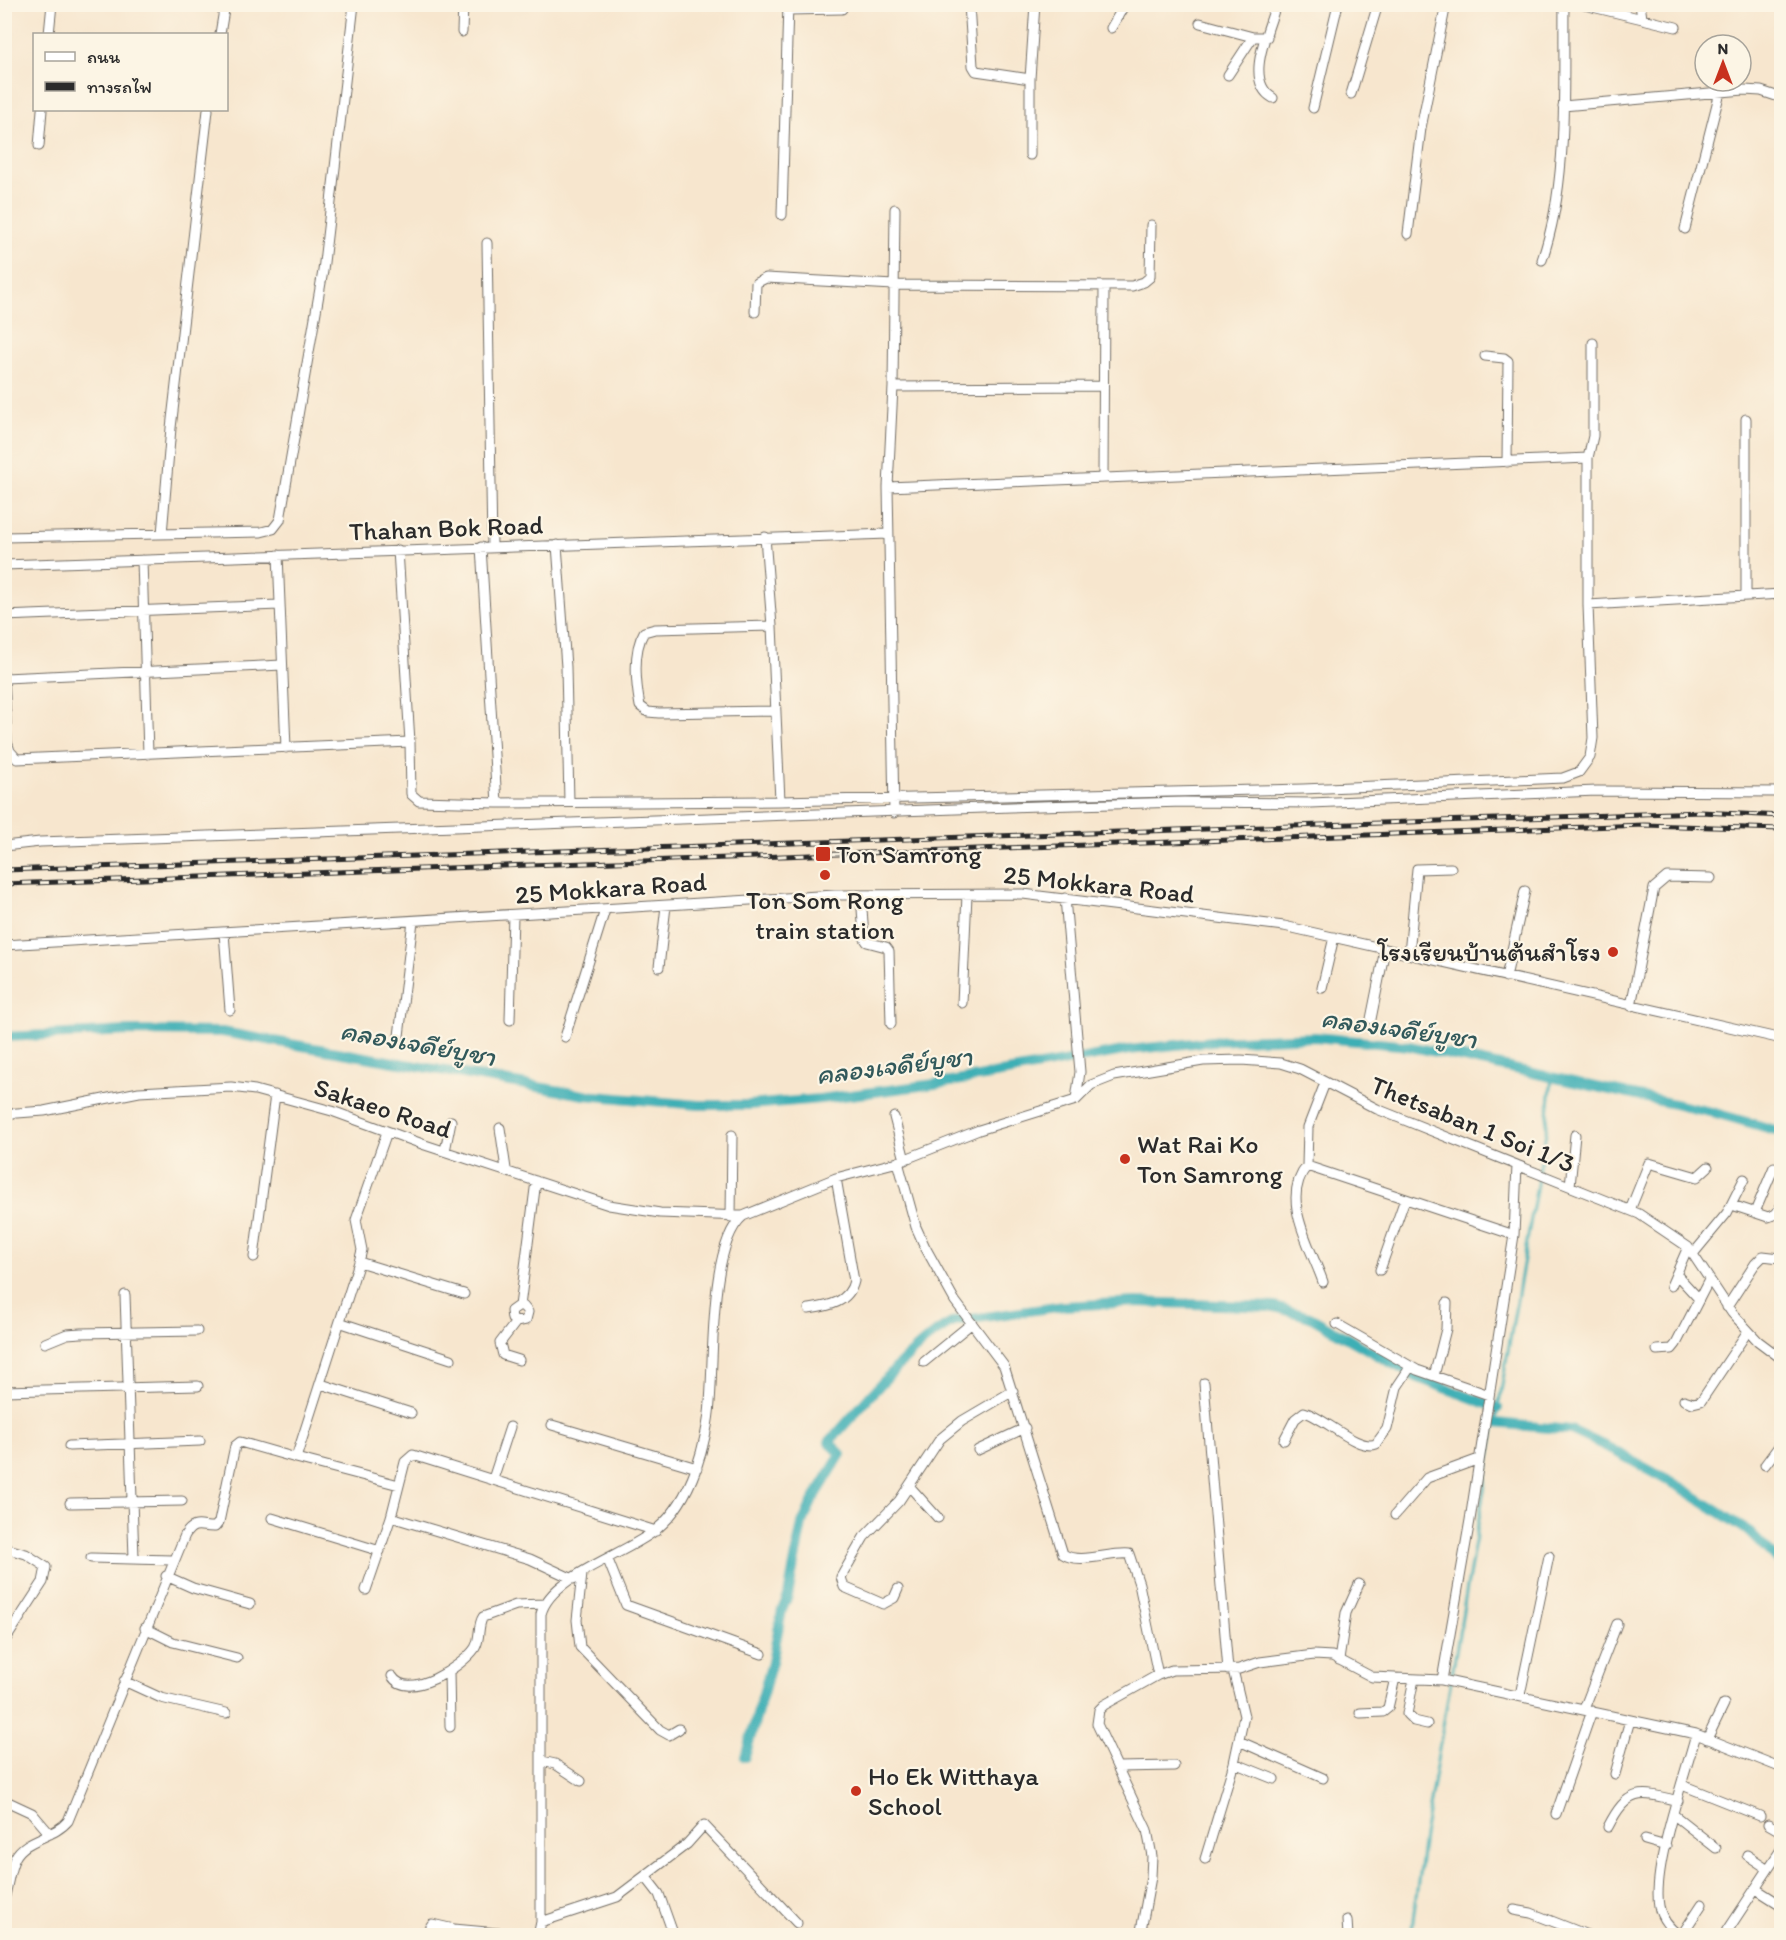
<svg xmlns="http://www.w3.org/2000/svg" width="1786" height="1940" font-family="Itim,'Playpen Sans Thai',sans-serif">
<rect width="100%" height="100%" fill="#fcf5e5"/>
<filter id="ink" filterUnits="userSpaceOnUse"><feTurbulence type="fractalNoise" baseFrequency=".0167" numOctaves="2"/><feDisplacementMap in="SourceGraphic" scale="12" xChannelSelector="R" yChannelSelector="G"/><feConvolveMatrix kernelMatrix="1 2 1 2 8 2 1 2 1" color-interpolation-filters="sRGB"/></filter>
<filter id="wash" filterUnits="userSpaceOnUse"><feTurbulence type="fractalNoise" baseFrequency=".008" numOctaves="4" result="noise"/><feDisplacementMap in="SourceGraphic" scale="24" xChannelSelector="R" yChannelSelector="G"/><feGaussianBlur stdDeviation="1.35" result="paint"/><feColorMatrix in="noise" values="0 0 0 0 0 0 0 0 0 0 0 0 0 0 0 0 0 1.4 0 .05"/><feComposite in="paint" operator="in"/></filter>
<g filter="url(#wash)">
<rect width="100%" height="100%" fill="#f7e6ce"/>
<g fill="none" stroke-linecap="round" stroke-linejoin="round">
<!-- stream -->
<path stroke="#3eafb5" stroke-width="3" d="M1411 1936 1424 1836 1546 1132 1552 1077"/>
<!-- canal -->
<path stroke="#3eafb5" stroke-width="10" d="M4 1037 129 1031 222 1032 584 1095 698 1105H749L820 1099 950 1082 1129 1050 1212 1041 1315 1037 1409 1046 1715 1113 1782 1132
M1495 1423 1571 1430 1609 1448 1682 1488 1750 1532 1782 1565
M745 1757 772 1662 782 1610 788 1596 802 1524 812 1502 841 1454 829 1442C862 1407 913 1340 956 1321L1064 1306 1137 1302 1275 1307 1310 1317 1416 1377 1498 1408"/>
</g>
</g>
<g filter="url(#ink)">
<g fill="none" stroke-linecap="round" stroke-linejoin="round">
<!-- street casing -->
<g stroke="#726c64" stroke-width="11">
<path id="street" d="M969 4 973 66 976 71 1030 79
M1580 4 1676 27
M1640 4 1642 18
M788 10 842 9
M1200 23 1253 37
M1111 28 1125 4
M462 32 463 4
M49 34 52 4
M220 34 225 4
M1228 75 1253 37H1267
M1351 94 1378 4
M1273 98C1243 81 1269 30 1276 4
M1563 106 1744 90 1761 91 1782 98
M1313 108 1338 4
M39 146 42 110
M1030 155V79L1035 4
M782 215 788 4
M1685 229 1720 92
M1408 234 1421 128 1446 4
M487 243 492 547
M1542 260C1569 182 1563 87 1564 4
M755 312 756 283 766 278 894 285 1132 286 1144 282 1150 277 1151 225
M1485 356 1504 358 1508 361 1507 462
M893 387 1103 386
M1588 458 1593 436V343
M1103 478 1104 286
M162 534 171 428 208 110
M4 537 261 532 273 529 280 520 323 271 354 4
M765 537 772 626 780 801
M557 545 566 667 569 802
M481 547 497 803
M398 550 410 742
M278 555 286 748
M142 560 148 754
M4 565 888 534
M1746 596V419
M1588 605 1782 594
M4 616 279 605
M772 626 655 629 644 632C632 652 636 684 640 706L648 712 659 713 776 711
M4 674 7 742 10 751 17 759 410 742 411 794 419 801 497 803 780 801 1303 789 1563 778 1579 772 1590 757 1593 738 1588 605V458L888 487
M5 678 282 665
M894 813 888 487 893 387 895 209
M4 846 40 842 1039 806 1184 802 1311 803 1597 791 1782 792
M861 895 864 937 867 942 886 947 889 951 891 1024
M1065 898 1080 1072 1076 1099
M224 933 230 1010
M4 945 835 895 1023 894 1284 926 1782 1039
M1409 954 1417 869 1451 868
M659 967 666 906
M1506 977 1525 891
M1322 988 1334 937
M962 1003 967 895
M1631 1006 1654 888 1667 877 1711 878
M1371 1019 1385 949
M510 1020 513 915
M399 1036 413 921
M565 1037 605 910
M1325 1083 1308 1127 1307 1166 1514 1235
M4 1114 44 1111 139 1092 231 1087 255 1090 332 1111 425 1145 609 1205 660 1213 743 1216
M894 1117 905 1160
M500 1128 506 1169
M445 1151 451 1121
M898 1162 916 1227 925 1247 955 1301 1004 1366 1063 1554C1079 1565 1110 1552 1129 1554L1139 1584 1158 1675
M1307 1166C1279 1199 1312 1249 1323 1282
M1570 1186 1575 1135
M1732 1205 1768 1217 1776 1214 1782 1204
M1630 1210 1649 1163 1697 1177 1708 1167
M1755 1212 1774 1167
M731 1217 732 1135
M1693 1254 1727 1213 1744 1179
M254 1257 275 1095
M359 1262 464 1294
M1380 1270 1405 1199
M1676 1274 1699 1299
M1671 1286 1688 1247
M125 1295 134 1558
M520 1306 536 1181
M1727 1307 1755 1264 1763 1256 1780 1258
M809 1309C828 1306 849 1303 854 1281L836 1178
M516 1322 512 1319 511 1311 518 1306H523L528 1312 526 1320 516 1322 500 1343 503 1355 519 1360
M342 1323 451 1359
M1337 1324 1417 1370 1489 1395
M45 1343 67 1334 81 1333 197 1331
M1657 1350 1672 1349 1676 1344 1709 1280
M924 1362 972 1323
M1434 1376 1446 1329 1447 1303
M1204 1383 1228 1670
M321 1384 411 1413
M4 1391 198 1386
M1684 1400 1693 1403 1701 1401 1748 1331
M552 1425 697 1468
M1284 1440 1295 1419 1304 1412C1324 1417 1357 1451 1376 1444L1387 1429 1397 1387 1411 1366
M69 1446 200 1441
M978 1450 1025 1428
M296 1458 399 1485
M1765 1465 1782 1442
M493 1479 510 1427
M910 1487 938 1518
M70 1503 182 1501
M1395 1515 1427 1478 1479 1459
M391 1517 530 1559 573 1579
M272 1518 380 1551
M4 1548 26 1554 46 1567 43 1582 4 1642
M91 1558 172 1560
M608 1560 626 1605 762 1654
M582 1574 577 1620 580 1647 660 1730 669 1735 679 1729
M166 1576 193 1588 250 1604
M898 1589 894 1598 883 1604 844 1587 841 1577 864 1537 899 1501 940 1439 962 1421 1013 1391
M366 1590 391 1517 405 1462 413 1455 656 1531
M145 1628 173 1642 237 1658
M1339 1660 1346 1613 1359 1584
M449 1672 450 1727
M392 1676C408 1702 463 1666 475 1648 481 1638 477 1626 483 1617L516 1605 544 1604
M1414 1679 1407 1714 1414 1721 1427 1724
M1442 1680 1470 1520 1514 1235 1517 1165
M124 1681 161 1698 226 1713
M1520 1695 1549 1556
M1584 1709 1617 1624
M1360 1713 1383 1712 1388 1708 1395 1678
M1707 1739 1724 1704
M1239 1741 1323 1778
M542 1761 555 1764 581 1781
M1234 1763 1274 1779
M1118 1767 1174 1766
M1615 1774 1630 1720
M1682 1785 1760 1816
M4 1800 32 1813 50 1834
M1556 1814 1592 1711
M1674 1815 1716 1848
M1768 1824 1782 1832
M1608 1827C1628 1788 1639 1791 1678 1801
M1645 1840 1666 1846
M1747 1855 1768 1869
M1205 1859 1234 1763 1244 1716 1233 1670
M645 1876 659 1894 674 1936
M1756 1889 1778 1903
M4 1899C8 1886 9 1870 15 1858 25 1838 54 1838 68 1821L185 1535C195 1520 201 1528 215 1527L219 1522 235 1446 240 1442 296 1458 359 1262 362 1250 356 1220 387 1132
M1514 1910 1531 1913 1590 1936
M1347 1920 1348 1936
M541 1922 617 1897 687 1844 704 1825 797 1923
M424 1936 432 1924 454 1929 531 1936
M538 1936 541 1922V1614C551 1575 626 1555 657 1529 675 1514 688 1491 696 1469 703 1449 709 1422 710 1402 714 1358 709 1244 743 1216L836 1178 898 1162 979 1130 1076 1100 1091 1085 1114 1076 1203 1061 1241 1060 1281 1063 1300 1069 1377 1109 1639 1214 1688 1247 1732 1313 1758 1341 1782 1359
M1140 1936 1151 1877 1152 1856 1147 1830 1097 1724 1099 1710 1104 1705 1158 1675 1172 1670 1239 1669 1260 1662 1314 1655 1332 1656 1372 1677 1442 1680 1696 1734 1782 1768
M1680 1936C1670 1929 1661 1918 1659 1906 1652 1867 1685 1776 1696 1734
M1681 1936 1702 1904
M1724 1936 1782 1848"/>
</g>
<!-- street -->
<use href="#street" stroke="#fff" stroke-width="9"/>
<!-- rail casing -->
<g stroke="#2b2b2b" stroke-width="5">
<path id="rail" d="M4 870 1701 812 1782 816
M4 884 1644 825 1782 829"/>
</g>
<!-- rail -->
<use href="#rail" stroke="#fcf5e5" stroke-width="3" stroke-dasharray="9" stroke-linecap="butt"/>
</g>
</g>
<!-- markers -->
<g fill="#c8321e" stroke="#fcf5e5" stroke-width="2">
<rect x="815" y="846" width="16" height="16" rx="3"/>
<circle cx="825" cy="875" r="6"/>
<circle cx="1613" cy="952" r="6"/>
<circle cx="1125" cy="1159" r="6"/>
<circle cx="856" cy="1791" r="6"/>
</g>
<g text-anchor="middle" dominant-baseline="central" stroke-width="4.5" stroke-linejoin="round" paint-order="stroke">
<!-- street labels -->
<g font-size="26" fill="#2b2b2b" stroke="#fcf5e5">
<text transform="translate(446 528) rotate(-2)">Thahan Bok Road</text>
<text transform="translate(1099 884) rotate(6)">25 Mokkara Road</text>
<text transform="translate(611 888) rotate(-4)">25 Mokkara Road</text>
<text transform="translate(383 1108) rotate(18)">Sakaeo Road</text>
<text transform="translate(1473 1124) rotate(22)">Thetsaban 1 Soi 1/3</text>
</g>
<!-- poi labels -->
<g font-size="26" fill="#2b2b2b" stroke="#fcf5e5" text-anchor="start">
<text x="836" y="854">Ton Samrong</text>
<text x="825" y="900" text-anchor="middle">Ton Som Rong<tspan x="825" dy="30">train station</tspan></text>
<text x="1601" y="952" text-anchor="end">โรงเรียนบ้านต้นสำโรง</text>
<text x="1137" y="1144">Wat Rai Ko<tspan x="1137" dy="30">Ton Samrong</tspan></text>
<text x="868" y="1776">Ho Ek Witthaya<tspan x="868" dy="30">School</tspan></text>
</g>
<!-- water labels -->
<g font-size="27" font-style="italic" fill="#32595b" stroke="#fcf5e5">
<text transform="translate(1399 1028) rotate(8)">คลองเจดีย์บูชา</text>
<text transform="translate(418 1043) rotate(10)">คลองเจดีย์บูชา</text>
<text transform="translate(894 1065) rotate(-7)">คลองเจดีย์บูชา</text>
</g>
</g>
<!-- margin -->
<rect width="1786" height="1940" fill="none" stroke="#fcf5e5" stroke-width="24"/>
<!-- legend -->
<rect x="33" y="33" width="195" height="78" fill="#fcf5e5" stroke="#a8a49b" stroke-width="1.5"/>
<rect x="45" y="52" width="30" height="9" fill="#ffffff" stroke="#a8a49b" stroke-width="1.5"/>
<text x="87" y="63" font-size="18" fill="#2b2b2b">ถนน</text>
<rect x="45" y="82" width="30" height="9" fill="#2b2b2b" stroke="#a8a49b" stroke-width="1.5"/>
<text x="87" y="93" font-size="18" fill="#2b2b2b">ทางรถไฟ</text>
<!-- north arrow -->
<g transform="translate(1723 63)"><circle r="28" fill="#fcf5e5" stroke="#a8a49b" stroke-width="1.5"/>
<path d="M0-4.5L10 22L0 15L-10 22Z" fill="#c8321e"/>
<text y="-9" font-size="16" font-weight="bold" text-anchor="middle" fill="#2b2b2b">N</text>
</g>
</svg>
